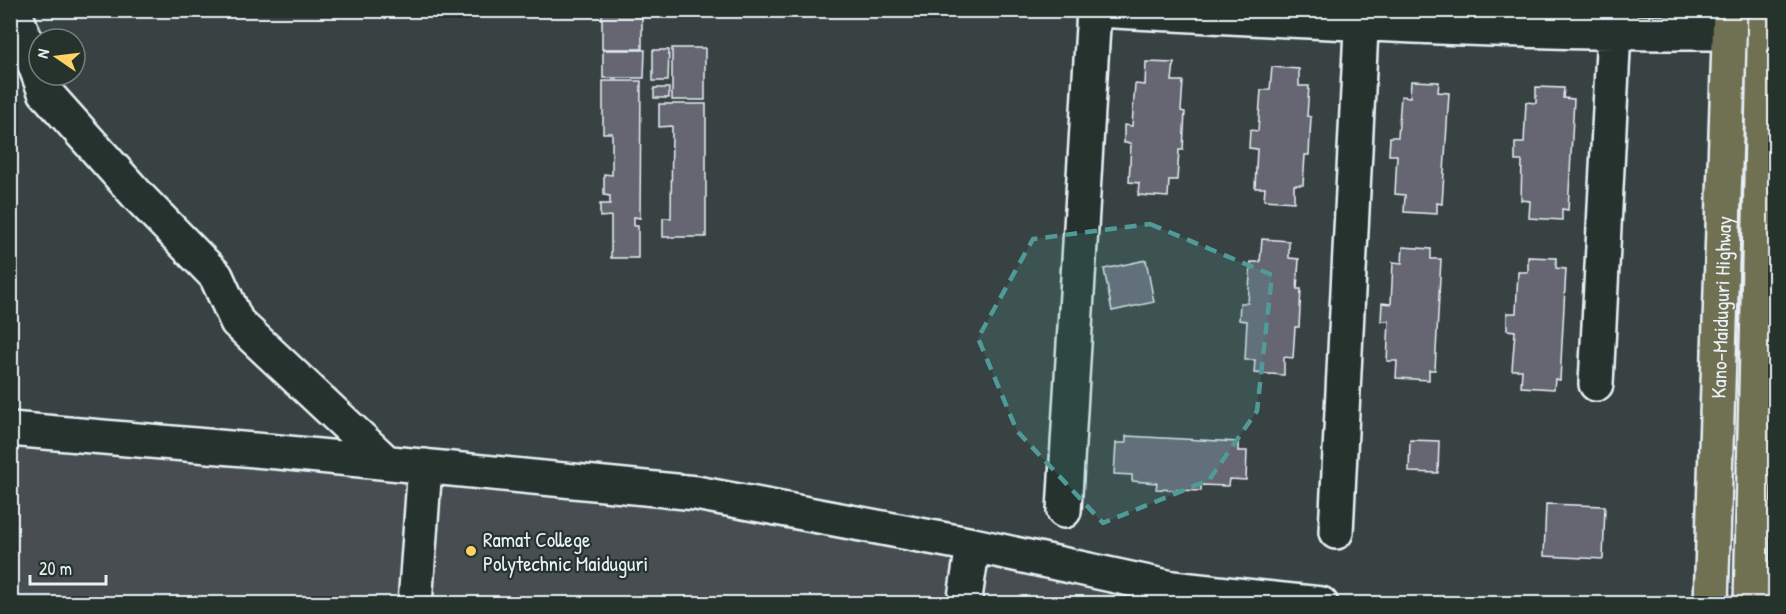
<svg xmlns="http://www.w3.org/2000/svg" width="1786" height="614" font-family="'Patrick Hand',sans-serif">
<rect width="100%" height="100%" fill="#394242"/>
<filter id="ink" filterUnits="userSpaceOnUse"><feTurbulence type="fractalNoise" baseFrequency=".0167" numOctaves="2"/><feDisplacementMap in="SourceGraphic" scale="12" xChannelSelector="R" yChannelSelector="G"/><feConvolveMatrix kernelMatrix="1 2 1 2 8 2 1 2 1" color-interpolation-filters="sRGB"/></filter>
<g filter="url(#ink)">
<!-- built -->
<path fill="#464d51" d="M10 447 446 485 741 508 1208 603H11Z"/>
<!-- building -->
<path fill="#666673" stroke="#e8f1f8" stroke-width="1.5" d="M602 12H642V49H602Z
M672 48H705V100H672Z
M603 50H645L644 78H603Z
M653 50H669L668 81H653Z
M1146 62 1174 63 1172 81H1183L1181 111 1185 112 1183 150H1179L1177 180H1169L1168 197 1138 195 1139 183 1129 182 1131 143H1124V125L1132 126 1135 84 1145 85Z
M1272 67 1299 69V86H1309L1307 116 1311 117 1309 155H1305L1303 185H1294V202L1264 200 1265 188H1255L1257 149 1249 148 1250 130 1258 131 1261 90H1270Z
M603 81H641L640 218 634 217V226H638V258H611V216L600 217V204H610V196L604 195V174L612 175V133H603Z
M1411 81 1439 82 1438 92 1449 93 1442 204 1437 203V214L1404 212 1405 195 1395 194 1397 155H1389L1390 137H1398L1401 96 1410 97Z
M1536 87 1564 88 1563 98 1574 99 1568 210 1562 209V220L1529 218 1530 201 1521 200 1522 161H1515V143H1524L1526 102 1536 103Z
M654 88H669V98H654Z
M659 104H706V237H663V218H671L672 126 659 127Z
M1262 239 1289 241V258L1299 259 1297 289H1301L1299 327H1295L1293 358 1284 357V375L1254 373 1255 360H1245L1247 321 1239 320 1240 303H1248L1251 262H1260Z
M1403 247 1431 249V259H1441L1435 370H1429V380L1396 378 1397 361H1387L1389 321H1381L1382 303 1391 304 1393 262 1402 263Z
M1528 257 1556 258V268L1566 269 1560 380 1555 379 1554 389 1521 387 1522 370H1512L1515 331 1507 330V313H1516L1518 272H1528Z
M1146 260 1154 302 1112 311 1104 269Z
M1126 436 1238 442V451H1247L1246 480 1229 479 1228 486 1201 485V491L1156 489 1157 483 1132 481V475L1114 474 1116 443H1126Z
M1410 440 1439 441 1438 473 1409 472Z
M1546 504 1605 506 1603 559 1544 556Z"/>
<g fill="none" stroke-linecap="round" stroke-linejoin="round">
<!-- minor casing -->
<g stroke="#e8f1f8" stroke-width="38">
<path id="minor" d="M14 10 45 92 139 197 216 276 237 322 386 462
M1097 10C1307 21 1518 34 1729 33
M1596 384 1615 11
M10 429 278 452 696 493 973 545 1172 588 1321 604
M1064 511 1094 10
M1336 532 1362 10
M415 604 425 466
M964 604 973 545"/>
</g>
<!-- highway casing -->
<g stroke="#e8f1f8" stroke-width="38">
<g id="highway">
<path id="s1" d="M1711 604 1730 10"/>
<path d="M1751 604 1765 10"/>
</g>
</g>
<!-- minor -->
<use href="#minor" stroke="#26332d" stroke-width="33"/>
<!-- highway -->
<use href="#highway" stroke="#706f52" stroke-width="33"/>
</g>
</g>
<!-- marked area -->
<path fill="#509b97" fill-opacity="0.2" stroke="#509b97" stroke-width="4.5" stroke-dasharray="12 8" stroke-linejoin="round" d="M1150 224 1272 275 1257 411 1209 480 1103 523 1017 431 978 338 1033 239Z"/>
<!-- markers -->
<circle fill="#ffd166" stroke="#26332d" stroke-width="2" cx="471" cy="551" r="6"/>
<g text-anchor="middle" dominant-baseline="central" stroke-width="4.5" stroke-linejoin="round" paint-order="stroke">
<!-- street labels -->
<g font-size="21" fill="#e8f1f8" stroke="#26332d">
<text stroke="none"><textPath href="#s1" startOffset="297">Kano-Maiduguri Highway</textPath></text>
</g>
<!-- poi labels -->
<g font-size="21" fill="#e8f1f8" stroke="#26332d" text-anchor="start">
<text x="483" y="539">Ramat College<tspan x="483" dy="24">Polytechnic Maiduguri</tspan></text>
</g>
</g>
<!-- margin -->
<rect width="1786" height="614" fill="none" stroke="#26332d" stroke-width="36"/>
<rect x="18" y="18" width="1750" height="578" fill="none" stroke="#e8f1f8" stroke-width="2" filter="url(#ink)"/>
<!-- north arrow -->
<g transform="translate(57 57) rotate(284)"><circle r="28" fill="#26332d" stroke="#747f7e" stroke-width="1.5"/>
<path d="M0-4.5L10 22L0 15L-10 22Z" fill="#ffd166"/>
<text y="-9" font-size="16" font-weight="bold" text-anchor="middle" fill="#e8f1f8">N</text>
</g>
<!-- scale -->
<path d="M30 575v9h76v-9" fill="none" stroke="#e8f1f8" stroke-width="3"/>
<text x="39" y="575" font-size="18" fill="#e8f1f8" stroke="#26332d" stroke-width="4.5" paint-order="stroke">20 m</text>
</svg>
